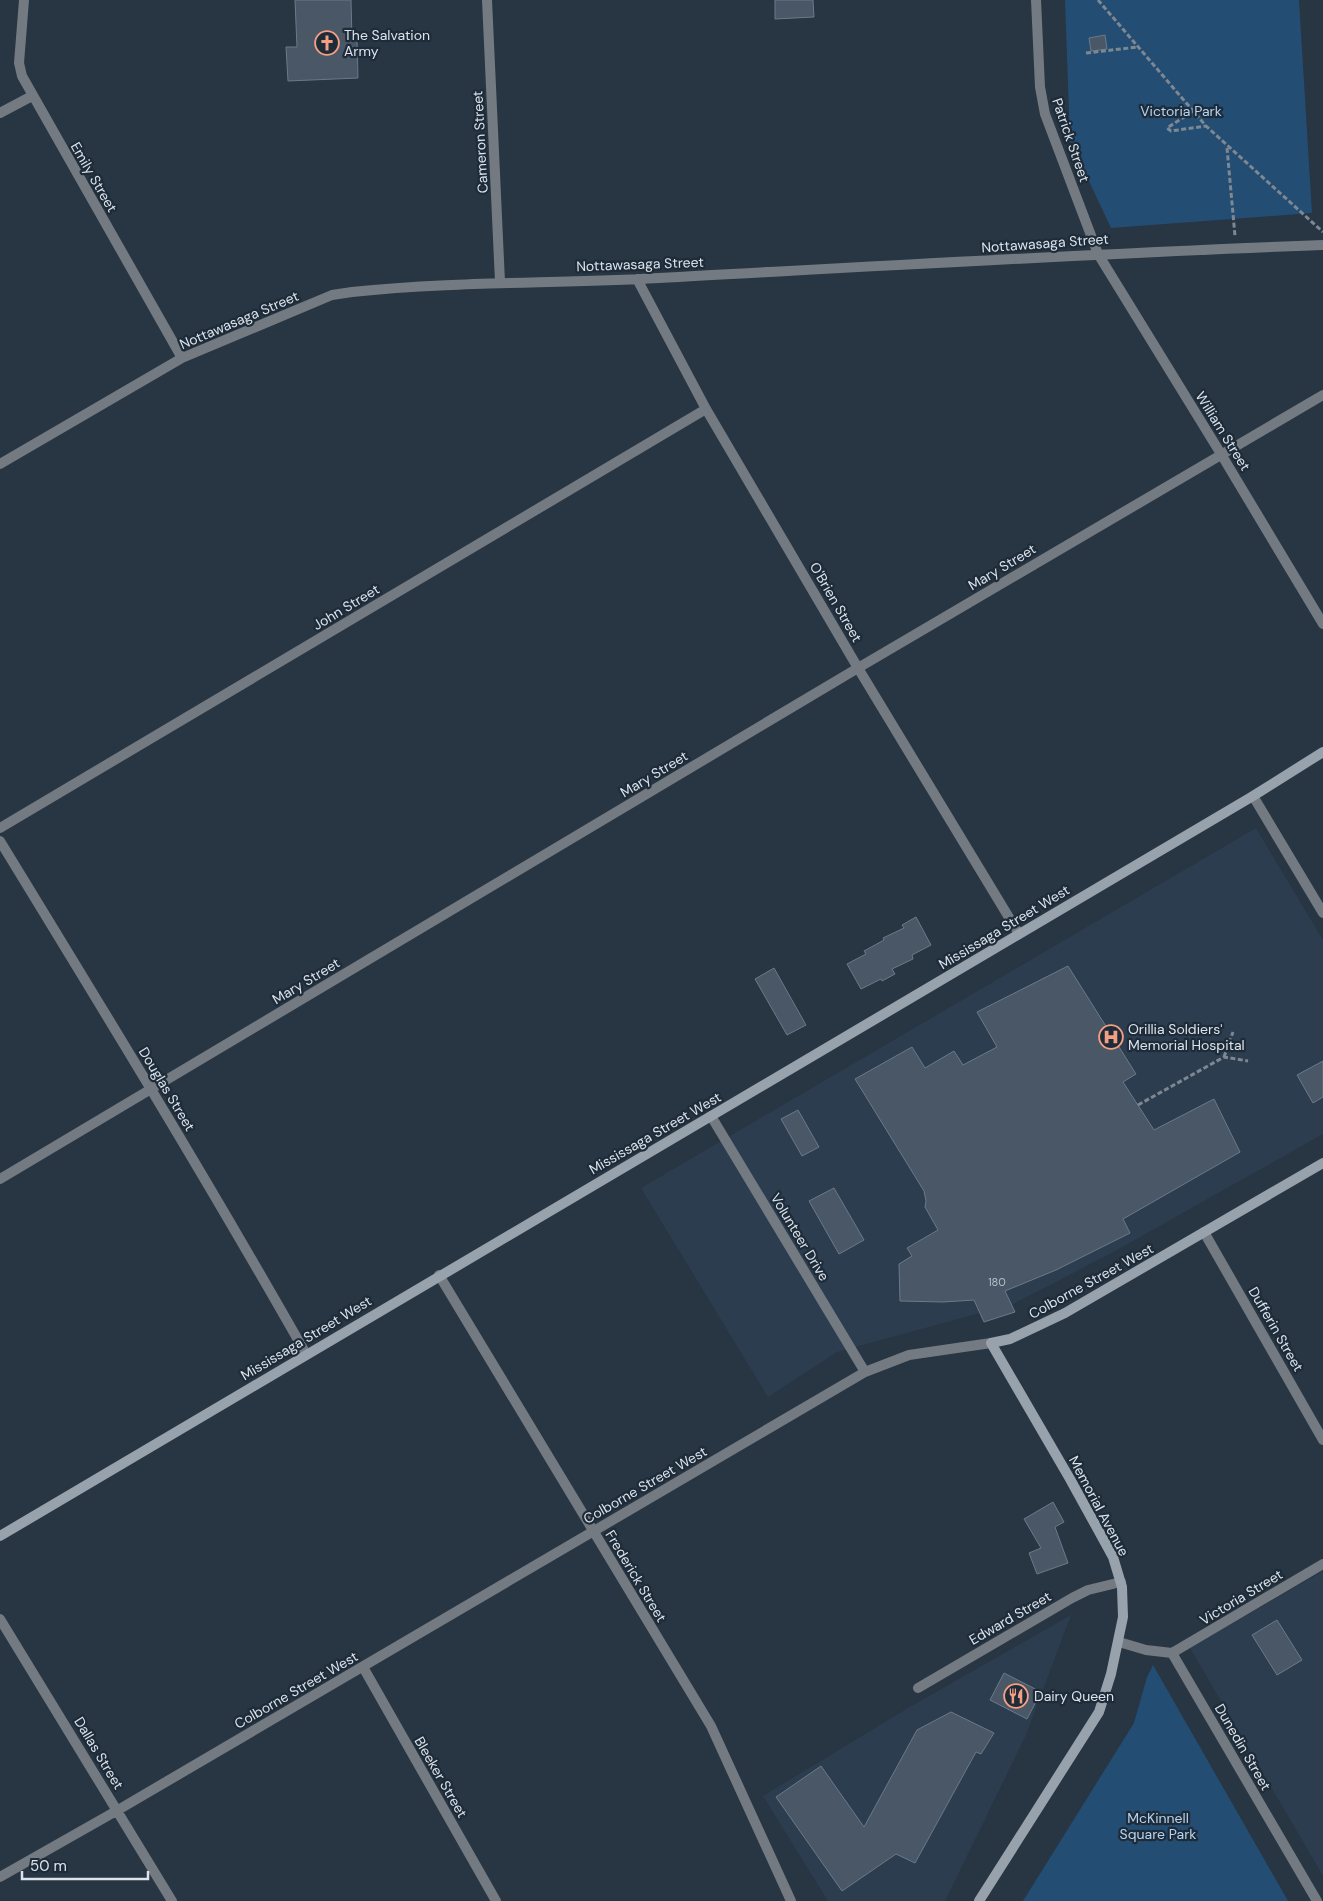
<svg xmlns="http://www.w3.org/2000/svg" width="1323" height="1901" font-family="'DM Sans',sans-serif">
<rect width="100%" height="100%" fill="#283542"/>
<!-- built -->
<path fill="#2c3d50" d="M1256 828 1323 940V1134L1108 1255 1013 1304 837 1352 768 1397 641 1188Z
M1323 1571V1876L1190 1648Z
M1071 1615 1026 1735 945 1901H828L763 1796 908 1708Z"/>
<!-- green -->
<path fill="#244d73" d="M1065 0H1299L1312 213 1111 228 1070 141Z
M1153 1665 1288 1901H1289H1023L1134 1723 1147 1677Z"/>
<!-- building -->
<path fill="#495766" stroke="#6b7a8a" d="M295 0H351L352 40 357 39 358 78 288 81 286 47H297Z
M775 0H813L814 17 775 19Z
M1105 35 1107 49 1091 51 1089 38Z
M916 917 931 945 912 955 913 959 892 969 895 974 882 981 881 979 861 989 847 964 866 954 864 951 884 940 883 938 904 928 902 925Z
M1068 966 1136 1074 1123 1082 1154 1130 1214 1099 1240 1152 1123 1219 1130 1233 1056 1270 1005 1291 1015 1312 984 1322 974 1300 943 1302 900 1301 899 1264 912 1256 907 1248 938 1230 925 1207 926 1201 924 1191 855 1079 912 1047 925 1068 954 1051 963 1065 997 1047 977 1012Z
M774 968 806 1025 787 1035 755 979Z
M1323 1061V1097L1313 1103 1297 1075Z
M798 1110 819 1147 802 1156 781 1119Z
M834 1188 864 1240 839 1254 809 1201Z
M1053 1502 1064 1522 1055 1527 1068 1563 1037 1574 1029 1553 1041 1548 1024 1519Z
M1277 1620 1302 1660 1277 1675 1252 1635Z
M1004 1673 1041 1692 1027 1719 990 1700Z
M951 1712 994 1733 981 1754 976 1752 915 1863 896 1854 842 1891 776 1797 821 1766 864 1827 917 1730Z"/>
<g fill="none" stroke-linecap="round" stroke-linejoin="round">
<!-- path -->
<path stroke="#7d8893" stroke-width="3" stroke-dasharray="5 2.5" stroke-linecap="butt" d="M1098 0 1206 126 1323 232
M1086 53 1138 47
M1192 112 1167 128 1171 131 1206 126
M1227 148 1235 236
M1224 1057 1233 1032
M1138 1105 1224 1057 1248 1061"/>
<!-- street -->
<path stroke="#747a81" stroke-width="10" d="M24 0 19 63 22 76 182 358
M487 0 500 282
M1036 0 1040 87 1045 114 1098 254 1221 454 1323 624
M0 113 32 96
M637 279 706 409 858 668 1019 934
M0 464 182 358 332 295 352 292C454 281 557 284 659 278 881 266 1102 253 1323 245
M1253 796 1323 913
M0 828 706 409
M0 841C104 1011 208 1181 306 1354
M711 1116 865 1372
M0 1179 858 668 1323 395
M1204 1232 1323 1440
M439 1275 711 1726 791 1901
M0 1619 172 1901
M1119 1642 1146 1650 1172 1653
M1172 1653 1317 1901
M1172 1653 1323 1564
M363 1667 496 1901
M918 1688 1072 1598 1088 1590 1121 1582
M0 1877 118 1810 865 1372 909 1355 991 1343"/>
<!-- secondary -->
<path stroke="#97a2ad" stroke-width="10" d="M0 1536 1253 796 1323 752
M979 1901 1099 1712 1111 1674 1123 1617 1122 1587 1113 1557 1070 1479 991 1343 1010 1339 1065 1313 1323 1163"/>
</g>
<!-- icons -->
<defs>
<g id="church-ring" transform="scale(1.25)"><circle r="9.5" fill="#1e2b38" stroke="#f39f83" stroke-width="1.5"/><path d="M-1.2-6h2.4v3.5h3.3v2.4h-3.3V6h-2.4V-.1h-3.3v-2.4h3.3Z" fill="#f39f83"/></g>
<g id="hospital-ring" transform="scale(1.25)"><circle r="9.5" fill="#1e2b38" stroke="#f39f83" stroke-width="1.5"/><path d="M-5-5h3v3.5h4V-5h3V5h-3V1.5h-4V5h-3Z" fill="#f39f83"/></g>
<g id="restaurant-ring" transform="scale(1.25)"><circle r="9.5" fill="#1e2b38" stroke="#f39f83" stroke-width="1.5"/><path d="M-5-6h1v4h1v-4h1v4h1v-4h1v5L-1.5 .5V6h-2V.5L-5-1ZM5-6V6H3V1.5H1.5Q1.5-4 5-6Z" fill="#f39f83"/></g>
</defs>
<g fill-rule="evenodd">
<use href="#church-ring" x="327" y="43"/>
<use href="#hospital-ring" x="1111" y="1037"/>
<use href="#restaurant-ring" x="1016" y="1696"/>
</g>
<g text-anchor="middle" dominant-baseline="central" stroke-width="4.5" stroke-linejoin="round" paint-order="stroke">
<!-- number labels -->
<g font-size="11" fill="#b6c0ca">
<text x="997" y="1282">180</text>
</g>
<!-- poi labels -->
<g font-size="14" fill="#dbe3ec" stroke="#1e2b38" text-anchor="start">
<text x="344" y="35">The Salvation<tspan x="344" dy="16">Army</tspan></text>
<text x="1128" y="1029">Orillia Soldiers'<tspan x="1128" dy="16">Memorial Hospital</tspan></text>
<text x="1034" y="1696">Dairy Queen</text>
</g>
<!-- park labels -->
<g font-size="14" fill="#b6d4f2" stroke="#1e2b38">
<text x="1181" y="111">Victoria Park</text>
<text x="1158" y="1818">McKinnell<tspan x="1158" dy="16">Square Park</tspan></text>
</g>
<!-- street labels -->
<g font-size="14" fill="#dbe3ec" stroke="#1e2b38">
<text transform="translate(1071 140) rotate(71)">Patrick Street</text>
<text transform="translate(480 142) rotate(-93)">Cameron Street</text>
<text transform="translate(94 177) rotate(60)">Emily Street</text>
<text transform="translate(1045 243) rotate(-4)">Nottawasaga Street</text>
<text transform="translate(640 264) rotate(-2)">Nottawasaga Street</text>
<text transform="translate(239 320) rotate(-23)">Nottawasaga Street</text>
<text transform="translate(1223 431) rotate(58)">William Street</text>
<text transform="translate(1002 567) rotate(-31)">Mary Street</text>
<text transform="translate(836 602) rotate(60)">O'Brien Street</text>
<text transform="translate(346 607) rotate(-31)">John Street</text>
<text transform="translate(654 774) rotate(-31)">Mary Street</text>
<text transform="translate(1004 927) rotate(-31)">Mississaga Street West</text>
<text transform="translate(306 981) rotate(-31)">Mary Street</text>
<text transform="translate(167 1089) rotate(59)">Douglas Street</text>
<text transform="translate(655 1133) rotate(-30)">Mississaga Street West</text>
<text transform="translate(800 1237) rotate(59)">Volunteer Drive</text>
<text transform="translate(1091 1281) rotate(-29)">Colborne Street West</text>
<text transform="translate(1276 1329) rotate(60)">Dufferin Street</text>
<text transform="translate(306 1338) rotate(-31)">Mississaga Street West</text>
<text transform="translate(645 1485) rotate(-30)">Colborne Street West</text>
<text transform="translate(1099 1506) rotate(62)">Memorial Avenue</text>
<text transform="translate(636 1576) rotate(59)">Frederick Street</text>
<text transform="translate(1241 1597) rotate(-31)">Victoria Street</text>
<text transform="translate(1010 1618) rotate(-30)">Edward Street</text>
<text transform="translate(296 1690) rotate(-30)">Colborne Street West</text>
<text transform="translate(1243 1747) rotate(60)">Dunedin Street</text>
<text transform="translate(99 1753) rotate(59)">Dallas Street</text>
<text transform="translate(441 1777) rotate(60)">Bleeker Street</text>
</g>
</g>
<!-- scale -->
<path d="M22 1871v8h126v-8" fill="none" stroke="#dbe3ec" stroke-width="2.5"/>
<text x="30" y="1871" font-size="15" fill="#dbe3ec" stroke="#1e2b38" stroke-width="4" paint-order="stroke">50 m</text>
</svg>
